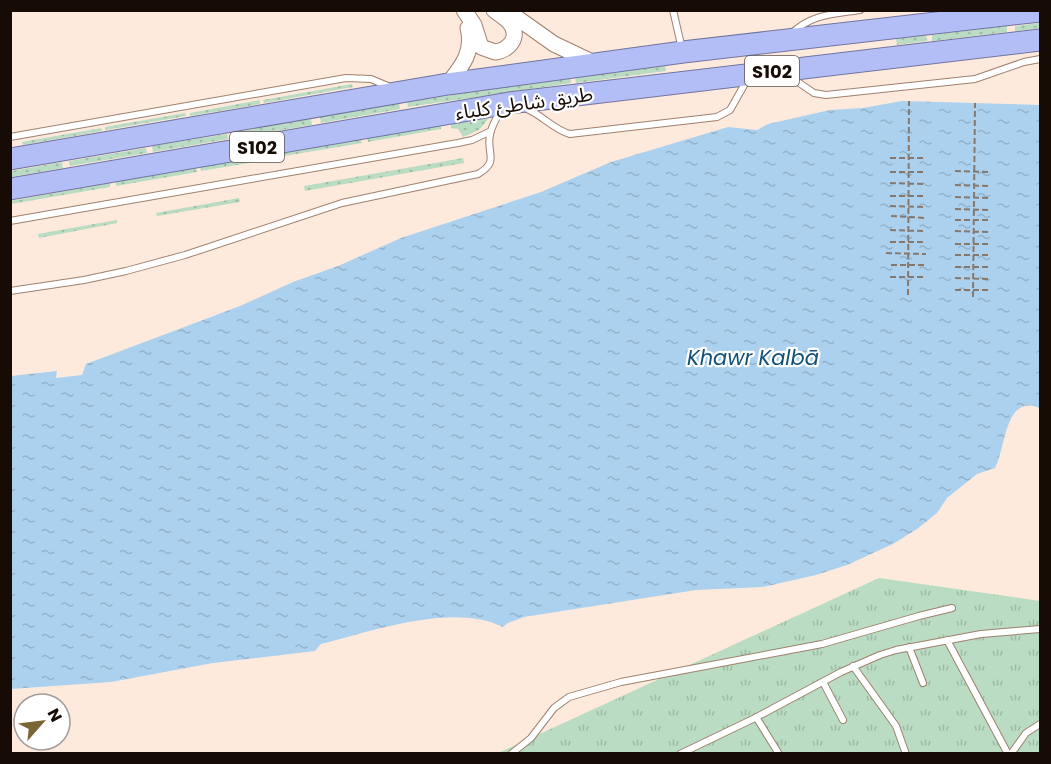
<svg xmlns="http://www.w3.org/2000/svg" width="1051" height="764" font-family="Poppins,'Noto Sans Arabic',sans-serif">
<defs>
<pattern id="grass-dots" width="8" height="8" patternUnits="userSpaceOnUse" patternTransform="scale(1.5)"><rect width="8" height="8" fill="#b9dcc2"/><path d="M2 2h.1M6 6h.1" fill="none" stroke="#9ebba5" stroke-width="1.8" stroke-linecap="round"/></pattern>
<pattern id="park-tufts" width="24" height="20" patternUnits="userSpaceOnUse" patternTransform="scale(1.5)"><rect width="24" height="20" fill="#b9dcc2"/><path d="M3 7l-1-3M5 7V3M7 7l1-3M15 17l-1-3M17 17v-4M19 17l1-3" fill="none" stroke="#9ebba5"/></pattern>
<pattern id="water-ripples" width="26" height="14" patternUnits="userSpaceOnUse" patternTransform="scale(1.5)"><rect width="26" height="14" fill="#abd1ee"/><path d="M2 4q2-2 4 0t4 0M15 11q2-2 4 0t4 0" fill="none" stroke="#92b2cb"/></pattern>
</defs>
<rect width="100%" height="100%" fill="#feeadd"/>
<!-- grass -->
<path fill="url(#grass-dots)" d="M1040 23V28L1015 31V26Z
M1007 26V32L932 41V35Z
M926 35 927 41 897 45 896 39Z
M665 66 666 71 576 83 575 77Z
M570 77 571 83 408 107 407 102Z
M352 84 353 87 264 103 263 100Z
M260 100V104L190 116V113Z
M399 103 400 109 321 123 320 117Z
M185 113 186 116 106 130 105 127Z
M489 118 479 130 463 137 458 129 451 128V124Z
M311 119 312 125 232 138 231 133Z
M441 125V129L368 142 367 138Z
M101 128 102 131 23 145 22 142Z
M227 134 228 139 153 152 152 146Z
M361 139 362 143 284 156V153Z
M146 148 147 153 70 166 69 161Z
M279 154V158L201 171 200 167Z
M463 158 464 163 305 191 304 186Z
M62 162 63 168 11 177V171Z
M196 168 197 172 116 186V182Z
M110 183V187L11 204V201Z
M239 198 240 202 157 216 156 213Z
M117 220V223L39 238 38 234Z"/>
<!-- park -->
<path fill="url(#park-tufts)" d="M879 578 1040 601V753L496 754Z"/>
<!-- water -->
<path fill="url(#water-ripples)" d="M902 101 1040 105V408C1005 393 1006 447 995 468L977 474 947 498 937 513 917 529 893 544 847 565 816 575 763 587 696 590 524 617 508 623 503 627C454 602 372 631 321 644L315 651 213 663 111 682 11 689V376L57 371 56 378 82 375 86 364 240 306 293 282 338 266 401 238 541 192 611 162 728 127 757 130 768 124 830 110 863 108Z"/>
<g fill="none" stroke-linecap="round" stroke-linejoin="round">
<!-- service casing -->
<g stroke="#9f806d" stroke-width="8">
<path id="service" d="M673 10 682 49
M791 34C811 14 834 14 860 10
M789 76 814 93 826 95 975 79 1024 62 1040 59
M527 109C542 115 554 130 570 134L717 117 730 110 747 80
M10 137 346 78 371 79 390 87
M10 221 458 143 472 140 491 131
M10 291 84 280 126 271 185 255 342 203 478 174C500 161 486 154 490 135 491 126 498 117 501 108
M947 640 1008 754
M909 647 923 683
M853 666 896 726 906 754
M823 682 843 720
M756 717 779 754
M511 754 531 738 554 708 569 697 621 682 822 644 919 616 952 608
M680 754 755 718 841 672 880 655 896 650 981 634 1040 629
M1011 754 1026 733 1040 724"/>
</g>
<!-- tertiary casing -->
<g stroke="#9f806d" stroke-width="17">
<path id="tertiary" d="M464 10 474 25 481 47 495 52C509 50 521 37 510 23 506 18 500 15 494 10
M506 10 554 44 594 63
M448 84C462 66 474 52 468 28"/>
</g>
<!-- trunk casing -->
<g stroke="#7174a0" stroke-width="23">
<path id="trunk" d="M10 159 448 84 683 52 1040 11
M10 189 509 103 1040 40"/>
</g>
<!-- path -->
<path stroke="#87786e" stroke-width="2" stroke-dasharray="6 3" stroke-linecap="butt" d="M890 158H925
M955 171 991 172
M890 172H926
M890 183 926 184
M955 185 991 186
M890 196H926
M955 197 991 198
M890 206 926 207
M955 209 991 210
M891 216 926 218
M955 220H991
M890 230 925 231
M955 231 991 232
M890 242H926
M955 244H990
M886 253 926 254
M955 255H991
M891 265H926
M955 267H991
M890 277H926
M955 278 991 279
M955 290H991
M908 295 909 101
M973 297 975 103"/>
<!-- service -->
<use href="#service" stroke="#fff" stroke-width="6"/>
<!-- tertiary -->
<use href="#tertiary" stroke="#fff" stroke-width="15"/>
<!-- trunk -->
<use href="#trunk" stroke="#b4bef6" stroke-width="21"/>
</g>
<g text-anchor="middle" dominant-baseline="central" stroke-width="4.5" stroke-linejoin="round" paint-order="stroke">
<!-- shield labels -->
<g fill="#fff" stroke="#5c5450" stroke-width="1.5">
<rect x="745" y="56" width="54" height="30" rx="4.5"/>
<rect x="230" y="132" width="54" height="30" rx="4.5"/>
</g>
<g font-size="18" font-weight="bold" fill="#160b05">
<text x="772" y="71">S102</text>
<text x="257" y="147">S102</text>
</g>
<!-- street labels -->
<g font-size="20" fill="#160b05" stroke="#fff">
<text transform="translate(524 103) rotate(-8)">طريق شاطئ كلباء</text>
</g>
<!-- water labels -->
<g font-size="21" font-style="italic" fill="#125277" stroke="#fff">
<text x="753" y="357">Khawr Kalbā</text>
</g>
</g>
<!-- border -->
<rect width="1051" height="764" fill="none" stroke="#160b05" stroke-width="24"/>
<!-- north arrow -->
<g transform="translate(42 722) rotate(62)"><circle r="28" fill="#ffffff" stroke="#a29d9b" stroke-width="1.5"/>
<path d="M0-4.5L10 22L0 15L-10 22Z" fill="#7b6534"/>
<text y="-9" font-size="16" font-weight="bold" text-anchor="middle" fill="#160b05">N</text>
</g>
</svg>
